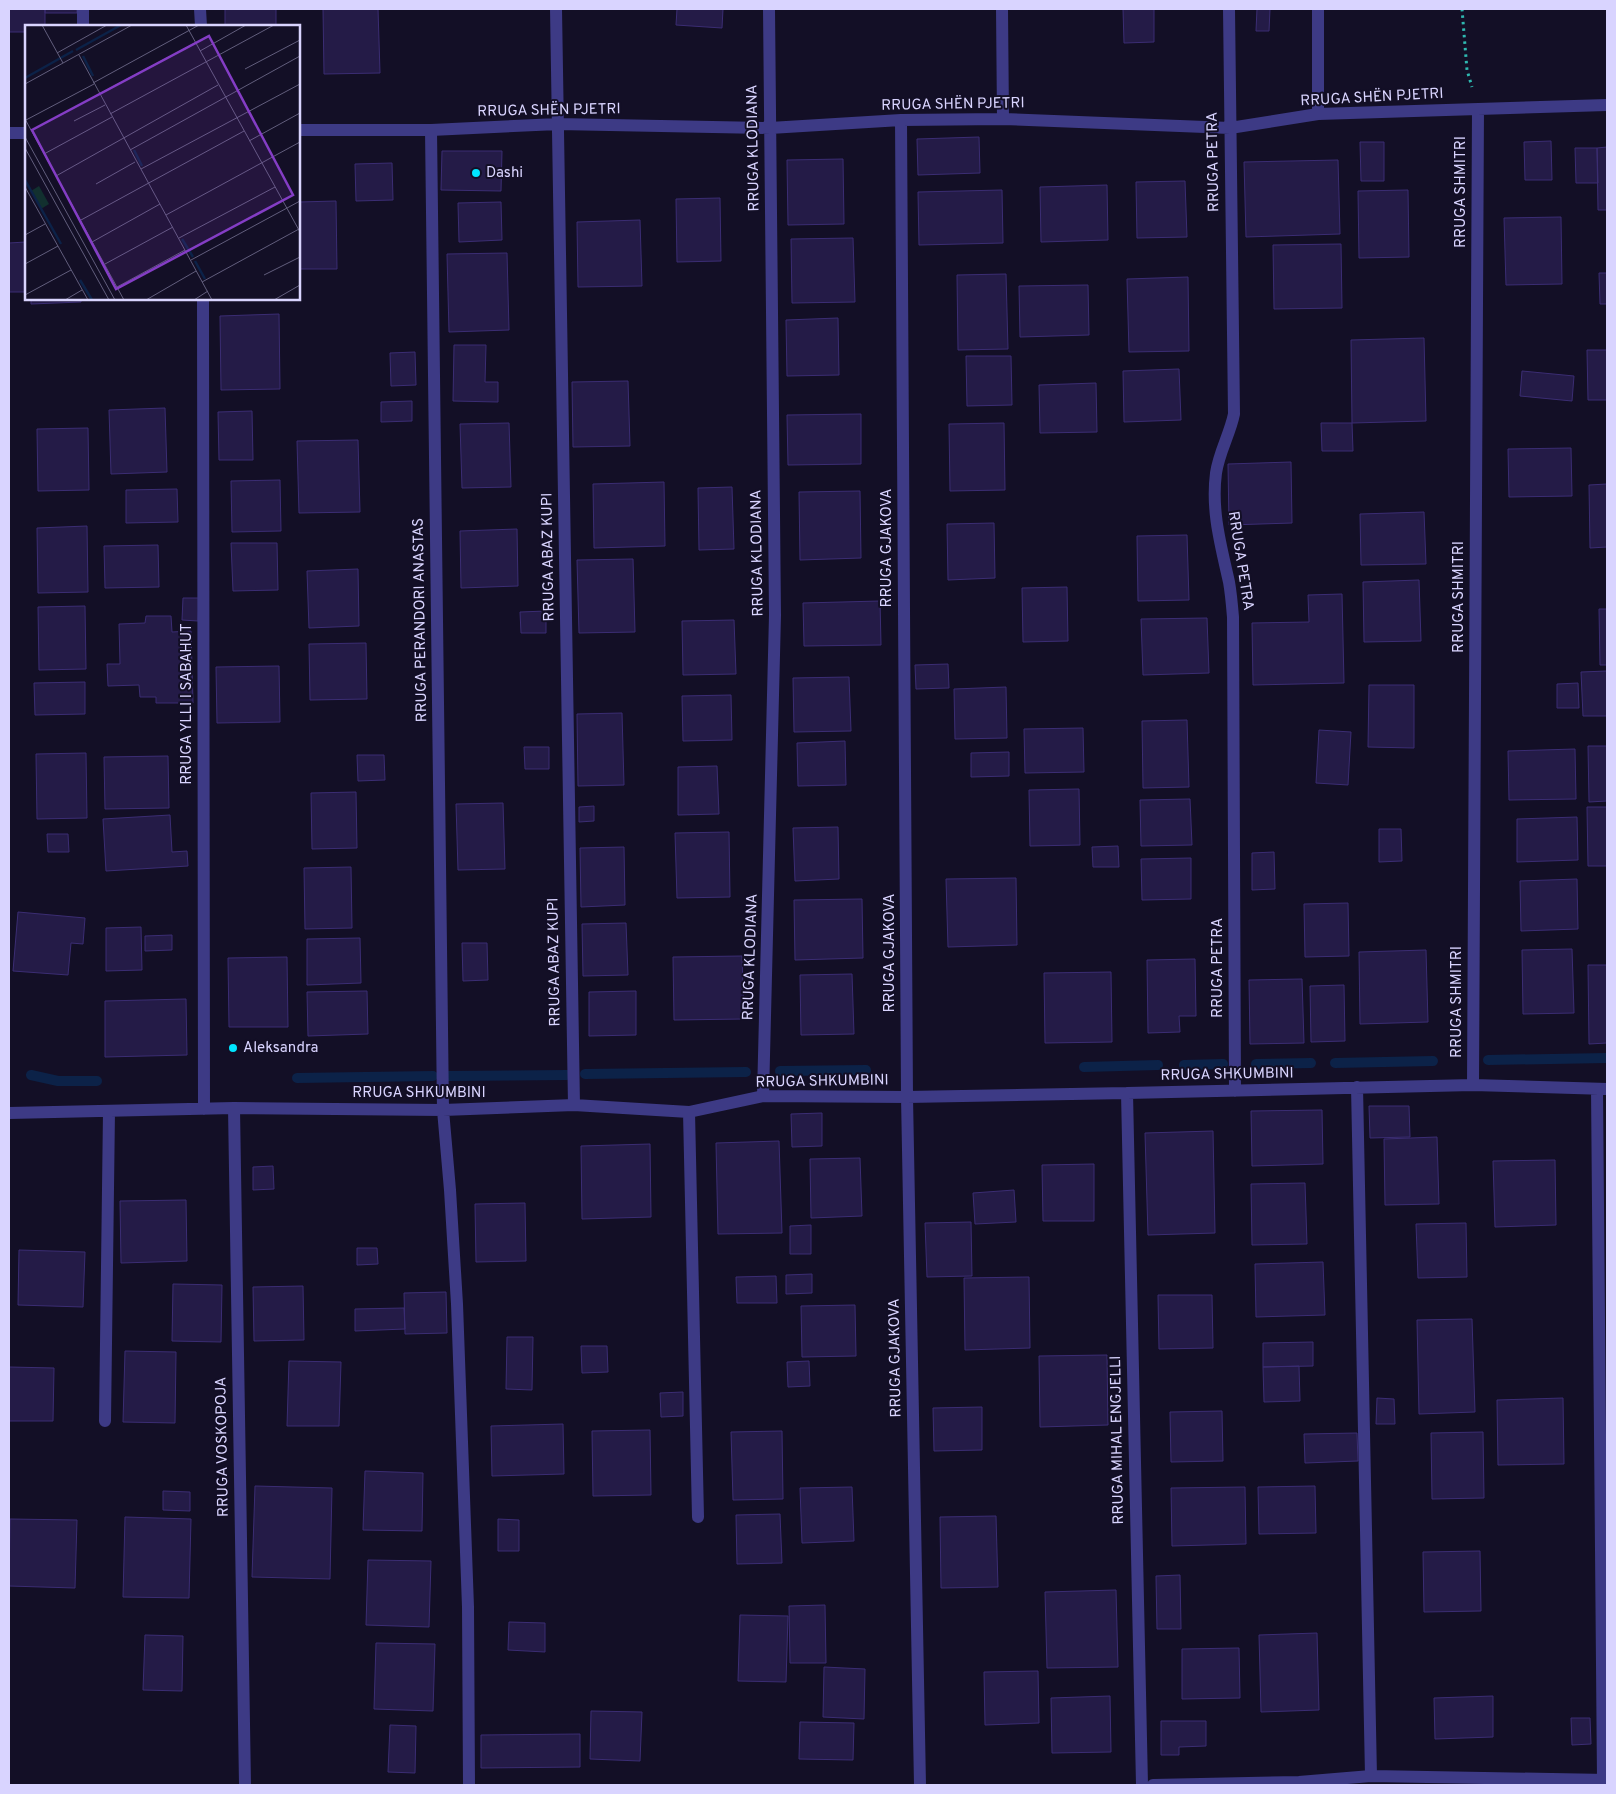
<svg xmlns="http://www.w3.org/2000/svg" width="1616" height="1794" font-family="Overpass,sans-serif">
<rect width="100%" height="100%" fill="#130f26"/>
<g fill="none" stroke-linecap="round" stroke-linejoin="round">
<!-- stream -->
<path stroke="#0c2248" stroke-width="10" d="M1488 1060 1607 1058
M1335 1063 1433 1061
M1256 1064 1311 1063
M1184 1065 1223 1064
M1084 1067 1158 1065
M780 1071 866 1070
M585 1074 746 1072
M31 1075 58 1081H97
M448 1076 567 1075
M297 1078 433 1076"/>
</g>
<!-- building -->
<path fill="#241b47" stroke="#3b2d73" d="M9 9H45V26H26V32H9Z
M45 9H77V13H45Z
M225 9H276V26H225Z
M323 9H378L380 73 324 74Z
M677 9H723L722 28 676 25Z
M1123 9H1154V42L1124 43Z
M1257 9H1270L1269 31H1256Z
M979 137 980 173 918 175 917 139Z
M1551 141 1552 180H1525L1524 142Z
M1360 142H1384V181H1361Z
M1607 147V210H1598L1597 148Z
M1575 148H1597L1598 183H1576Z
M442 151H502L501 191 441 190Z
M843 159 844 224 788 225 787 160Z
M1338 160 1340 234 1246 237 1244 162Z
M392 163 393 200 356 201 355 164Z
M1185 181 1187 237 1137 238 1136 182Z
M1107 185 1108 240 1041 242 1040 187Z
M1002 190 1003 243 919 245 918 192Z
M1408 190 1409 257 1359 258 1358 191Z
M720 198 721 261 677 262 676 199Z
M336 201 337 269H299V202Z
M501 202 502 240 459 242 458 203Z
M1561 217 1562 284 1506 285 1504 218Z
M640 220 642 286 578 287 577 222Z
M853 238 855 302 792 303 791 239Z
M26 242V292H9V243Z
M1341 244 1342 308 1274 309 1273 245Z
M507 253 509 330 449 332 447 254Z
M1599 273H1607V304H1600Z
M1006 274 1008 349 958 350 957 275Z
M1188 277 1189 351 1129 352 1127 279Z
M1088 285 1089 335 1020 337 1019 286Z
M31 299H81V302L31 304Z
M279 314 280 389 221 390 220 316Z
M838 318 839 375 787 376 786 320Z
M1424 338 1426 421 1352 423 1351 340Z
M454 345H486L485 382H498V402L453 401Z
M1587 350H1607V400H1588Z
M415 352 416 385 391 386 390 353Z
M966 356H1011L1012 405 967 406Z
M1179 369 1181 420 1124 422 1123 371Z
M1522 371 1574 376 1572 401 1520 396Z
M628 381 630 446 573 447 572 382Z
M1096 383 1097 432 1040 433 1039 385Z
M412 401V421L381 422V402Z
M165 408 167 472 111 474 109 410Z
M252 411 253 460H219L218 412Z
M861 414V464L788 465 787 415Z
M509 423 511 487 462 488 460 424Z
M1004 423 1005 490 950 491 949 424Z
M1321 423H1352L1353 451H1322Z
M88 428 89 490 38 491 37 429Z
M358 440 360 512 299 513 297 441Z
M1571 448 1572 496 1509 497 1508 449Z
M1291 462 1292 523 1229 525 1228 464Z
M280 480 281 531 232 532 231 481Z
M664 482 665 546 594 548 593 484Z
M1607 484V547L1590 548 1589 485Z
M732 487 734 549 699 550 698 488Z
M177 489 178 522 126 523V490Z
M860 491 861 558 800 560 799 492Z
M1424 512 1426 564 1361 565 1360 514Z
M994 523 995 578 948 580 947 524Z
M87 526 88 592 38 593 37 528Z
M517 529 518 586 461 588 460 531Z
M1187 535 1189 600 1138 601 1137 536Z
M231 543H277L278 590 233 591Z
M158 545 159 587 105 588 104 546Z
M633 559 635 632 579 633 577 560Z
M358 569 359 626 309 628 307 571Z
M1419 580 1421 641 1364 642 1363 582Z
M1067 587 1068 641 1023 642 1022 588Z
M1342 594 1344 683 1253 685 1252 623 1309 622 1308 595Z
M183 598H199L198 621 182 620Z
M880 601 881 645 804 646 803 603Z
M85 606 86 669 39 670 38 607Z
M1599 609H1607V665H1600Z
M546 611V633H521L520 612Z
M146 616H171L172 632 191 631 193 703H156V697H140L139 685 108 686 107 664H120L119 624 145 623Z
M1207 618 1209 673 1143 675 1141 619Z
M734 620 736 674 683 675 682 621Z
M366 643 367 699 310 700 309 644Z
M948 664 949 688 916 689 915 665Z
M279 666 280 722 217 723 216 667Z
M1607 671V716H1583L1581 672Z
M849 677 851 731 794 732 793 678Z
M85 682V714L35 715 34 683Z
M1578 683 1579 708H1557V684Z
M1369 685H1414V748L1368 747Z
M1006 687 1007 738 955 739 954 689Z
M731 695 732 740 683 741 682 696Z
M622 713 624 785 578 786 577 714Z
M1187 720 1189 787 1143 788 1142 721Z
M1083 728 1084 772 1025 773 1024 729Z
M1319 730 1351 732 1348 785 1316 783Z
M845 741 846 785 798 786 797 743Z
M1588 746H1607V801L1589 802Z
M524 747H549V769H525Z
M1575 749 1576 799 1509 800 1508 751Z
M1009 752V776L971 777V753Z
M86 753 87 818 37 819 36 754Z
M357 755H384L385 780 358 781Z
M168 756 169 808 105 809 104 757Z
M717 766 719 814 678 815V767Z
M1079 789 1080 845 1030 846 1029 790Z
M356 792 357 848 312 849 311 793Z
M1190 799 1192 845 1141 846 1140 800Z
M503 803 505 869 458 870 456 804Z
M594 806V821L579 822V807Z
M1587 807H1607V866H1588Z
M170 815 172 852 187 851 188 866 106 871 103 819Z
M1577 817 1578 860 1517 862V819Z
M838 827 839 879 795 881 793 828Z
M1379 829H1401L1402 861 1379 862Z
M729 832 730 897 677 898 675 833Z
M47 834H68L69 852H48Z
M1118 846 1119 867H1093L1092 847Z
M624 847 625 905 581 907 580 848Z
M1274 852 1275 889 1252 890V853Z
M1191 858V899L1142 900 1141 859Z
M351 867 352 928 305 929 304 868Z
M1016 878 1017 945 948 947 946 879Z
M1577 879 1578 929 1521 931 1520 881Z
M862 899 863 958 795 960 794 900Z
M1348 903 1349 956 1305 957 1304 904Z
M18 912 85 918 83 944 71 943 68 975 13 971Z
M626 923 628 975 583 976 582 924Z
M141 927 142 970 106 971V928Z
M172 935V950L145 951V936Z
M360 938 361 983 307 985V939Z
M462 943H487L488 980 463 981Z
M1572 949 1574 1013 1523 1014 1522 950Z
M1426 950 1428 1022 1360 1024 1359 952Z
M742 956 744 1019 674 1020 673 957Z
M287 957 288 1027H229L228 958Z
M1195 959 1196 1016H1179L1180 1032 1148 1033 1147 960Z
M1588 965H1607V1043L1589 1044Z
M1111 972 1112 1042 1045 1043 1044 973Z
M852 974 854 1034 801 1035 800 975Z
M1302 979 1304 1043 1250 1044 1249 980Z
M1344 985 1345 1041 1311 1042 1310 986Z
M367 991 368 1034 308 1036 307 992Z
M636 991V1035L589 1036V992Z
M186 999 187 1055 105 1057V1001Z
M1369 1106H1409L1410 1137 1370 1138Z
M1322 1110 1323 1164 1252 1166 1251 1111Z
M822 1113V1146L792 1147 791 1114Z
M1213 1131 1215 1233 1148 1235 1145 1133Z
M1437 1137 1439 1204 1385 1205 1384 1139Z
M779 1141 782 1233 718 1234 716 1143Z
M650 1144 651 1217 582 1219 581 1146Z
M860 1158 862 1216 811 1218 810 1159Z
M1555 1160 1556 1225 1495 1227 1493 1161Z
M1094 1164V1221H1043L1042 1165Z
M273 1166 274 1189 253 1190V1167Z
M1305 1183 1307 1244 1252 1245 1251 1184Z
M1014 1190 1016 1222 975 1224 973 1193Z
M186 1200 187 1261 121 1263 120 1201Z
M525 1203 526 1261 476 1262 475 1204Z
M971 1222 972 1276 927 1277 925 1223Z
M1466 1223 1467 1277 1418 1278 1416 1224Z
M811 1225V1254H790V1226Z
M357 1248H377L378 1264 357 1265Z
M19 1250 85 1252 83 1307 18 1305Z
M1323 1262 1325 1315 1256 1317 1255 1264Z
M812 1274V1293L786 1294V1275Z
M776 1276 777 1303H737L736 1277Z
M1029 1277 1030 1348 965 1350 964 1278Z
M173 1284 222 1285 221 1342 172 1341Z
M303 1286 304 1340 254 1341 253 1287Z
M446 1292 447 1333 405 1334 404 1293Z
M1158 1295H1212L1213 1348 1159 1349Z
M855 1305 856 1356 802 1357 801 1306Z
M404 1308 405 1329 355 1331V1309Z
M1472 1319 1475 1412 1419 1414 1417 1320Z
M507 1337H533L532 1390 506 1389Z
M1313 1342V1366L1263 1367V1343Z
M581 1346H607L608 1372 582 1373Z
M125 1351 176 1352 175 1423 123 1422Z
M1107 1355 1108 1425 1040 1427 1039 1356Z
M289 1361 341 1362 339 1426H287Z
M809 1361 810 1386 788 1387 787 1362Z
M1299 1366 1300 1401 1264 1402 1263 1367Z
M9 1367 54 1368 53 1421H9Z
M683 1392V1416L661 1417 660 1393Z
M1377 1398 1394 1399 1395 1424H1376Z
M1563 1398 1564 1464 1498 1465 1497 1400Z
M982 1407V1450L934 1451 933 1408Z
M1222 1411 1223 1461 1171 1462 1170 1412Z
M563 1424 564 1474 492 1476 491 1426Z
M650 1430 651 1495 593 1496 592 1431Z
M782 1431 783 1499 733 1500 731 1432Z
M1483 1432 1484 1498 1432 1499 1431 1433Z
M1357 1433 1358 1461 1305 1463 1304 1434Z
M365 1471 423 1473 422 1531 363 1530Z
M255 1486 332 1488 330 1579 252 1577Z
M1315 1486 1316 1533 1259 1534 1258 1487Z
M852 1487 854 1541 802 1543 800 1488Z
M1245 1487 1246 1544 1172 1546 1171 1488Z
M163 1491 190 1492V1511L163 1510Z
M780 1514 782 1563 737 1564 736 1515Z
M996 1516 998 1587 941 1588 940 1517Z
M125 1517 191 1519 189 1598 123 1597Z
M10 1519 77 1520 75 1588 9 1586Z
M498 1519 519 1520V1551H498Z
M1480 1551 1481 1611 1424 1612 1423 1552Z
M368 1560 431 1561 429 1627 366 1625Z
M1180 1575 1181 1629H1157L1156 1576Z
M1116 1590 1118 1667 1047 1668 1045 1592Z
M825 1605 826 1663H790L789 1606Z
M740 1615 788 1616 786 1682 738 1681Z
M509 1622 545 1623V1652L508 1650Z
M1317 1633 1319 1710 1261 1712 1259 1635Z
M145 1635 183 1636 182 1691 143 1690Z
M376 1643 435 1644 433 1711 374 1709Z
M1239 1648 1240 1698 1182 1699V1649Z
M824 1667 865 1669 864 1719 823 1717Z
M1038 1671 1039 1723 985 1725 984 1672Z
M1110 1696 1111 1752 1052 1753 1051 1698Z
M1493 1696V1737L1435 1739 1434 1698Z
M591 1711 642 1712 640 1761 590 1759Z
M1571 1718H1590L1591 1744 1572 1745Z
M1161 1721H1206V1746L1179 1747V1755H1161Z
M800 1722 854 1723 853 1760 799 1759Z
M390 1725 416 1726 415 1773 388 1772Z
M580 1734V1767L481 1768V1735Z"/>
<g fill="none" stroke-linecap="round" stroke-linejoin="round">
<!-- path -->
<path stroke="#2fb8b0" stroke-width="3" stroke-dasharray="2.5 4" stroke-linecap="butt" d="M1462 9 1467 70 1472 87"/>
<!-- service -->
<path stroke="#3d3a85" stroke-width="12" d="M1318 9V114"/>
<!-- minor -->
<path stroke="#3d3a85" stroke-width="12" d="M83 9V26
M200 9 201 26
M556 9 574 1105
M1002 9 1003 119
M1229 9 1234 414C1230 434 1219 452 1216 473 1211 511 1221 546 1229 582 1231 593 1232 605 1233 617L1235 1091
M901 120 907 1097 920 1785
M299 130H431L558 124 770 128 901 120 1003 119 1230 128 1318 114 1607 105
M431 130 443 1110 450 1190 457 1304 468 1607 469 1785
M9 133H26
M203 299 204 1109
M1473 1085 1478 109
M1357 1087 1371 1776
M1597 1089 1603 1780
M1127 1093 1142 1785
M763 1096 775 615 769 9
M234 1108 245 1785
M689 1112 698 1517
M9 1113 234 1108 443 1110 574 1105 689 1112 763 1096 907 1097 1127 1093 1473 1085 1607 1089
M105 1421 109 1111
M1153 1785 1299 1782 1371 1776 1607 1780"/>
</g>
<!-- markers -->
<g fill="#00e5ff" stroke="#130f26" stroke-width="2">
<circle cx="476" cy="173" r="5"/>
<circle cx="233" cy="1048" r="5"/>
</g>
<g text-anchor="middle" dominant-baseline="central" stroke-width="4" stroke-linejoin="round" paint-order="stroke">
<!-- street labels -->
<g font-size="15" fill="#d9d4ff" stroke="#130f26">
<text transform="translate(1372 98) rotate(-3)">RRUGA SHËN PJETRI</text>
<text transform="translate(953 105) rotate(-1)">RRUGA SHËN PJETRI</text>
<text transform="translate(549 111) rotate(-1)">RRUGA SHËN PJETRI</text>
<text transform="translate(754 148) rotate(-91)">RRUGA KLODIANA</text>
<text transform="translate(1214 162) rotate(-91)">RRUGA PETRA</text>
<text transform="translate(1461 192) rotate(-90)">RRUGA SHMITRI</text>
<text transform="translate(887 548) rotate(-90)">RRUGA GJAKOVA</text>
<text transform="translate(758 553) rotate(-91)">RRUGA KLODIANA</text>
<text transform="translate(549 557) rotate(-91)">RRUGA ABAZ KUPI</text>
<text transform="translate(1240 561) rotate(81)">RRUGA PETRA</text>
<text transform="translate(1459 597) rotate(-90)">RRUGA SHMITRI</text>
<text transform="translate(421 620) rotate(-91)">RRUGA PERANDORI ANASTAS</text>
<text transform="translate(187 704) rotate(-90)">RRUGA YLLI I SABAHUT</text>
<text transform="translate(890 953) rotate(-90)">RRUGA GJAKOVA</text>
<text transform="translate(751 957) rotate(-88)">RRUGA KLODIANA</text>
<text transform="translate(555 962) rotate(-91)">RRUGA ABAZ KUPI</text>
<text transform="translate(1218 968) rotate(-90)">RRUGA PETRA</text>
<text transform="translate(1457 1002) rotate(-90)">RRUGA SHMITRI</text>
<text transform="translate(1227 1075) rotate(-1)">RRUGA SHKUMBINI</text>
<text transform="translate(822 1082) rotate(-1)">RRUGA SHKUMBINI</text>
<text x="419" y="1093">RRUGA SHKUMBINI</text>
<text transform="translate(896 1358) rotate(-91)">RRUGA GJAKOVA</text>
<text transform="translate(1118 1440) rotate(-91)">RRUGA MIHAL ENGJELLI</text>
<text transform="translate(223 1447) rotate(-91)">RRUGA VOSKOPOJA</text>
</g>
<!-- poi labels -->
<g font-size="15" fill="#d9d4ff" stroke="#130f26" text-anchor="start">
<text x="486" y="173">Dashi</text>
<text x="243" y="1048">Aleksandra</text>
</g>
</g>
<!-- overview -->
<g transform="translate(25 25)">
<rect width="275" height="275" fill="#130f26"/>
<path d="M14 161 24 179 16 184 6 166Z" fill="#12302f"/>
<path fill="none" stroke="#0c2248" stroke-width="2.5" d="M51 25 96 0M58 31 68 51M0 53 48 26M109 125 117 141M0 155 36 219M157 214 168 232M170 236 180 254M55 255 67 275"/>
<path fill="none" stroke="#625e7d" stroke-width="1" d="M17 0 38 38M161 0 275 207M175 26 221 0M32 28 82 0M54 30 187 275M220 44 275 15M68 58 174 0M0 59 107 0M74 69 170 18M85 89 249 0M0 94 99 275M1 95 69 59M49 96 80 80M0 112 90 275M224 116 275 88M0 123 84 275M105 125 275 31M19 129 87 92M116 144 275 59M31 151 193 60M71 159 110 137M0 162 63 275M141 190 275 117M56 195 219 106M0 210 20 199M154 213 250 162M67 217 135 179M166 235 275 176M0 239 33 221M80 239 148 202M239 250 275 232M177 257 274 204M92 262 160 225M0 270 46 245M40 275 57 265M121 275 171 246M169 275 183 266M249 275 275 260"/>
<path fill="#843dc5" fill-opacity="0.15" stroke="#843dc5" stroke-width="2.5" d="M184 11 268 170 91 264 7 105Z"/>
<rect width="275" height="275" fill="none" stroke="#d9d4ff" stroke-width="2.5"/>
</g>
<!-- border -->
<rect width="1616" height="1794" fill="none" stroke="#d9d4ff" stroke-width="20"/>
</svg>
